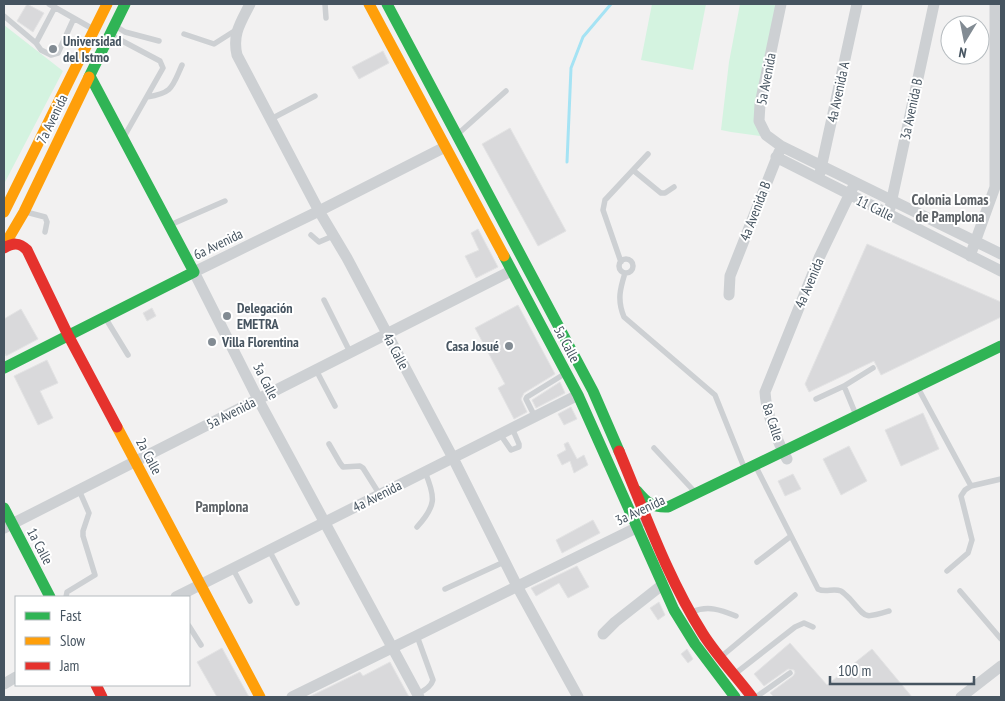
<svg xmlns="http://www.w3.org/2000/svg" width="1005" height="701" font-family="'PT Sans Narrow',sans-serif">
<rect width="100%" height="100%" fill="#f2f1f1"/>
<!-- green -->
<path fill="#d4f3e0" d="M652 4H706L693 70 641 60Z
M740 4H777L760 136 731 132 721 130 729 62Z
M4 25 63 71 4 184Z"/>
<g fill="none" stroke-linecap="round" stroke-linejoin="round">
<!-- stream -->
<path stroke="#a5e3f4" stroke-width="3" d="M567 162 571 68 583 37 611 4"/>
</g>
<!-- building -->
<path fill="#d9d9db" stroke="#e3e3e4" d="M27 4 44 13 33 32 17 21Z
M383 51 389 63 359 79 352 67Z
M510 128 566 231 538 246 482 144Z
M478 229 498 267 476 278 465 256 479 250 471 233Z
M867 244 1001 302V317L881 375 874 361 809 392 805 384Z
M518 305 555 374 524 393 521 399 527 412 514 419 498 388 505 384 475 328Z
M152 308 156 316 147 321 143 313Z
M21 309 38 339 6 356 4 352V319Z
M47 360 58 383 40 391 53 418 38 425 14 376Z
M560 382 565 393 536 408 532 400Z
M571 407 577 419 564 425 558 414Z
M923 413 939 449 901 466 885 430Z
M568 442 577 459 584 455 588 465 574 473 570 461 562 465 557 455 566 450 564 444Z
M849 446 867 481 841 495 823 459Z
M793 474 801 489 785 496 778 481Z
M593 520 600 533 562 553 556 540Z
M577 566 589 587 568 598 559 583 536 596 531 588Z
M659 602 665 615 658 620 650 608Z
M790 643 827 685 872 649 912 697H774L770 693 793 676 795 673 794 670 788 669 764 686 754 674Z
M222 648 234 670 249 697H217L197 662Z
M687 649 693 659 688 663 681 654Z
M390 662 409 697H309L360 672 363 676Z"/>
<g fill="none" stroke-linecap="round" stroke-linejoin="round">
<!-- lane -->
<path stroke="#cdd0d3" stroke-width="5.5" d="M49 4 93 29
M325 4 326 18
M55 7 36 43 41 50 51 55 58 53 74 18
M4 16 36 43
M117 27 125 32 159 41
M184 34 214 44 236 30
M111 35 160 61 163 68 125 135
M147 97C173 93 172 87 182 65
M271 119 315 96
M459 133 506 91
M633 170 661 193H665L674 187
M26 212 45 217 47 222 45 232
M170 225 225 201
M311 235 319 242 333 236
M619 266a7 7 0 1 1 14 0a7 7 0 1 1-14 0Z
M621 262 603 210 605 200 648 154
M625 273C620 289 617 300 624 317L715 395 744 467
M324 300 350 352
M106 319 128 355
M316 370 335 406
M844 386 873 368
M918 388 971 486 1001 479
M816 399 844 386 856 415
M535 417 526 399 527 397 566 373
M500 434 511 450 519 447V444L512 428
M329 444 340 463 343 467 360 466 363 468 380 495
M654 448 694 491
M756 467 818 589C825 593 833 588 841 591 844 593 848 597 850 599 867 618 863 619 889 611
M417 527C436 506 436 498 425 472
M269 550 297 603
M757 562 791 536
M233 569 250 601
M947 571 968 553 972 540 961 496 965 490 971 486
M445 589 504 562
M960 591 1001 639
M66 597 67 592 95 575 83 536V531L89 513 79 490
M692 612C708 605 721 610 736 616
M189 626 201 645
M722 656 795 595
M736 673 795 627 804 623 813 627
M417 694C424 691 431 687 433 680L417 636
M756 697 790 673"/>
<!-- street -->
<path stroke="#cdd0d3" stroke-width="11" d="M250 4C241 22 232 34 237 55L319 211 347 258 453 458 517 586 578 697
M781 4 760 104 759 121 766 135 781 146 1001 254
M776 157 1001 271
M820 173 857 4
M890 208 934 4
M970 256 995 187V4
M729 295 730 276 779 152
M787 459C777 441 766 412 765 392L819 258 855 183
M4 528 511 271
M176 597 578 395
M603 634 615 622 662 585
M4 684 16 677
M292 697 636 528 640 522
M419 697 258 399 194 272 319 211 445 147
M961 697 1001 666"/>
<!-- fast -->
<path stroke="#30b455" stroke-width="11" d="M387 4 593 391 619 451
M89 77 125 4
M504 256 578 395 674 610 695 644 735 697
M4 368 194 272 90 76
M637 491C646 502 653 508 668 507L1001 346
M4 508 50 597"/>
<!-- slow -->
<path stroke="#ff9f0a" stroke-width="11" d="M369 4 504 256
M4 212 107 4
M4 246 24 212 89 77
M117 427 260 697"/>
<!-- jam -->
<path stroke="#e5322d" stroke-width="11" d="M4 248C13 243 19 242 27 250L68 335 117 427
M619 451C645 513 667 577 703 634 717 656 736 676 752 697
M96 685 102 697"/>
</g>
<!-- markers -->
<g fill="#828b93" stroke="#fff" stroke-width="2">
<circle cx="53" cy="49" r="5"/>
<circle cx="227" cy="316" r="5"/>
<circle cx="212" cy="342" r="5"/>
<circle cx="509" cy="346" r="5"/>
</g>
<g text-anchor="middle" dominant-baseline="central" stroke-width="4" stroke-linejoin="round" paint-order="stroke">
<!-- poi labels -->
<g font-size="14" font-weight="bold" fill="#465460" stroke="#fff" text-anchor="start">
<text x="63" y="41">Universidad<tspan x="63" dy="16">del Istmo</tspan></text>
<text x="237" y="308">Delegación<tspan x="237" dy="16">EMETRA</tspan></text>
<text x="222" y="342">Villa Florentina</text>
<text x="499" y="346" text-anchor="end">Casa Josué</text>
</g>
<!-- street labels -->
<g font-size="14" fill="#465460" stroke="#fff">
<text transform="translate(766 79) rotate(-79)">5a Avenida</text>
<text transform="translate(838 92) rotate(-78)">4a Avenida A</text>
<text transform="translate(911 109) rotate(-78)">3a Avenida B</text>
<text transform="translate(52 119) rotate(-64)">7a Avenida</text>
<text transform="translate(875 208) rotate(26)">11 Calle</text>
<text transform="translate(755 211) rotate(-69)">4a Avenida B</text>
<text transform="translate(218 244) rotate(-26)">6a Avenida</text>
<text transform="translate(809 283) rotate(-67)">4a Avenida</text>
<text transform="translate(567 344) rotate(62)">5a Calle</text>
<text transform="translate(396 351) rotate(62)">4a Calle</text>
<text transform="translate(266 381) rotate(63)">3a Calle</text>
<text transform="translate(231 413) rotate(-27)">5a Avenida</text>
<text transform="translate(773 422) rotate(72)">8a Calle</text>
<text transform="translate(149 456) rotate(62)">2a Calle</text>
<text transform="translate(377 496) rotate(-27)">4a Avenida</text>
<text transform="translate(640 510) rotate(-25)">3a Avenida</text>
<text transform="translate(40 546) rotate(62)">1a Calle</text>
</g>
<!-- neighbourhood labels -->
<g font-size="15" font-weight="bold" fill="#5c6166" stroke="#fff">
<text x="950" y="199">Colonia Lomas<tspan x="950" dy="17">de Pamplona</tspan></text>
<text x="222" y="506">Pamplona</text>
</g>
</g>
<!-- border -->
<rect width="1005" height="701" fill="none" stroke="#465460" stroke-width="10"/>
<!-- legend -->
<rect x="15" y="596" width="175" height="90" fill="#ffffff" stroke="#b5bbbf"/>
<rect x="25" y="612" width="25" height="8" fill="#30b455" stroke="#b5bbbf"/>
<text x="60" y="621" font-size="15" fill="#465460">Fast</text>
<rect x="25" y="637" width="25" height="8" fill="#ff9f0a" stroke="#b5bbbf"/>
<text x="60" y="646" font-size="15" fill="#465460">Slow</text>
<rect x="25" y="662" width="25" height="8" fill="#e5322d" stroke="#b5bbbf"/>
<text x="60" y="671" font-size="15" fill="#465460">Jam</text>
<!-- north arrow -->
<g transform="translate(965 40) rotate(190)"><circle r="24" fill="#ffffff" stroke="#b5bbbf"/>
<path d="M0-4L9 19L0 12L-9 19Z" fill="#828b93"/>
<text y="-8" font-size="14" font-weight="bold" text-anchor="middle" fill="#465460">N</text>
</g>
<!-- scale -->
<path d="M830 676v8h144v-8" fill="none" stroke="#465460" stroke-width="2.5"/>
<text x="838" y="676" font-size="15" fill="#465460" stroke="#ffffff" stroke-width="4" paint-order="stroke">100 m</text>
</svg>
